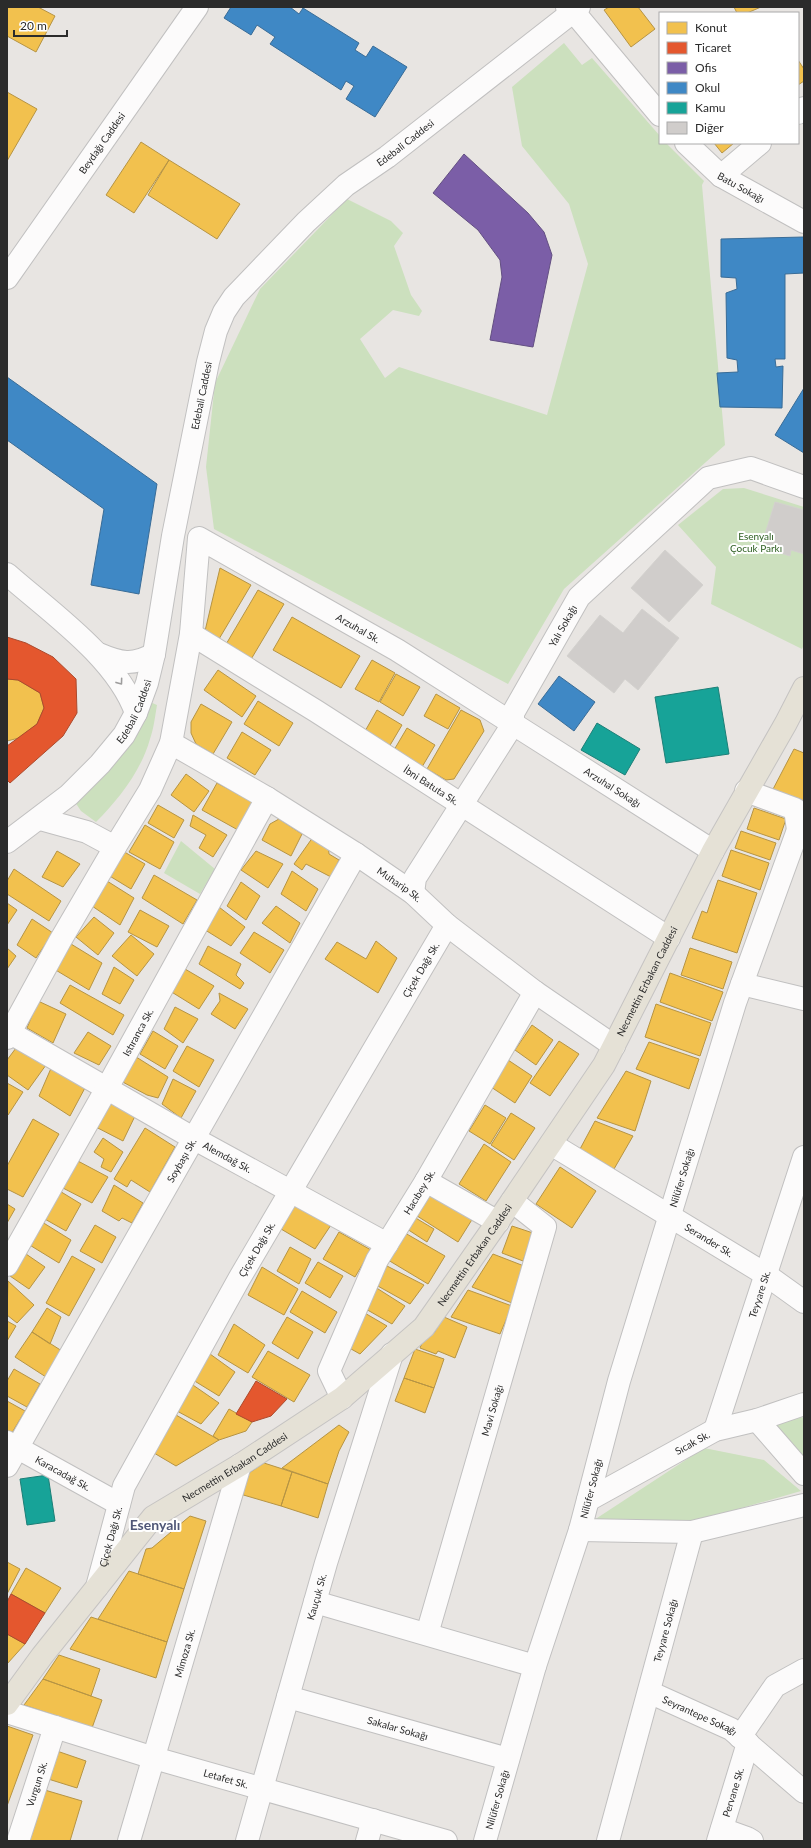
<svg xmlns="http://www.w3.org/2000/svg" width="811" height="1848" font-family="Lato,sans-serif">
<rect width="100%" height="100%" fill="#e8e5e2"/>
<!-- green -->
<path fill="#cce0be" d="M564 43 582 65 592 58 660 136V143H666L704 181 702 185 725 445 564 589 508 684 214 529 206 467 215 383 260 289 347 199 391 221 403 233 394 246 411 295 422 311 419 316 393 310 360 339 385 378 399 367 547 415 588 264 569 204 522 146 512 87Z
M744 488 804 507V645L802 649 711 604 716 567 678 525 723 489Z
M150 702 157 705C155 716 154 728 150 739 141 771 119 799 96 822L81 811 75 802Z
M181 841 215 869 200 894 164 873Z
M804 1417V1459L770 1424Z
M704 1448 764 1460 801 1491 689 1523 594 1520Z"/>
<!-- homes -->
<path fill="#f2c14e" stroke="#b69444" d="M7 7H38L55 16 36 52 7 36Z
M609 7H638L655 29 631 47 604 10Z
M734 7H761L747 13H737Z
M798 60 804 69V81L798 85Z
M7 92 37 109 7 161Z
M141 142 169 160 134 213 106 195Z
M714 143H734L722 153Z
M169 160 240 204 217 239 148 195Z
M220 568 251 585 219 639 205 631Z
M258 590 284 604 250 661 225 646Z
M292 617 360 656 341 688 273 650Z
M372 660 395 673 379 702 355 689Z
M218 670 256 696 242 717 204 690Z
M396 674 420 687 403 716 380 702Z
M7 679 18 680 40 693 44 708 37 724 19 738 7 741Z
M436 694 460 708 448 729 424 716Z
M258 701 293 723 279 746 244 724Z
M201 704 232 722 213 754 196 744 191 733V722Z
M377 710 402 725 389 747 364 733Z
M461 710 480 720 484 731 454 779 446 780 427 769Z
M407 728 435 745 422 767 394 750Z
M242 732 271 750 255 775 227 758Z
M794 749 804 753V805L771 793Z
M186 774 209 791 194 812 171 795Z
M217 783 253 802 238 830 202 810Z
M158 805 184 820 174 838 148 823Z
M754 808 786 819 779 840 747 829Z
M193 815 227 835 213 857 199 848 206 835 190 826Z
M279 819 302 834 291 856 262 840 270 824Z
M145 825 174 842 160 869 129 852Z
M741 831 776 843 770 860 735 848Z
M313 837 328 844 329 854 339 860 331 877 306 864 302 870 294 864Z
M121 850 145 864 131 889 108 875Z
M731 850 769 863 760 890 722 876Z
M57 851 80 864 63 887 42 877Z
M256 851 283 864 268 888 241 870Z
M14 869 61 901 49 921 7 894V881Z
M292 871 318 889 306 911 281 894Z
M154 875 197 900 183 924 142 898Z
M718 880 757 893 737 953 692 938 702 911 707 913Z
M107 881 134 898 120 925 92 906Z
M241 882 260 896 246 920 227 906Z
M7 903 17 910 7 925Z
M215 904 245 927 231 946 202 928Z
M276 906 300 923 290 943 262 923Z
M140 910 169 926 157 947 128 932Z
M94 917 114 933 98 955 76 937Z
M32 919 53 933 36 958 17 945Z
M254 932 284 950 270 973 240 953Z
M131 935 154 954 137 976 112 956Z
M376 941 397 958 378 993 325 959 337 942 366 959Z
M71 944 102 963 89 990 54 969Z
M208 946 241 964 236 975 244 983 240 989 199 964Z
M7 948 16 956 7 969Z
M690 948 732 962 723 989 681 975Z
M114 967 134 980 120 1004 102 994Z
M185 969 214 986 199 1009 170 991Z
M670 973 723 992 712 1021 660 1002Z
M70 985 124 1015 113 1035 60 1003Z
M219 993 248 1009 235 1029 211 1014 220 1001Z
M38 1001 66 1014 53 1043 27 1028Z
M656 1004 711 1023 700 1056 645 1037Z
M175 1007 198 1019 183 1043 164 1029Z
M532 1025 553 1040 536 1065 515 1050Z
M153 1031 178 1046 165 1069 140 1054Z
M88 1032 111 1046 99 1065 74 1053Z
M559 1041 579 1054 550 1096 530 1083Z
M649 1042 699 1059 689 1089 636 1069Z
M187 1046 214 1060 199 1087 173 1071Z
M16 1048 46 1065 28 1090 7 1075V1060Z
M133 1055 168 1077 158 1098 147 1095 119 1080Z
M508 1060 532 1076 515 1103 491 1087Z
M52 1066 86 1086 70 1116 39 1096Z
M626 1071 651 1081 635 1131 597 1118Z
M173 1079 196 1091 181 1118 162 1104Z
M7 1083 23 1092 8 1115H7Z
M108 1099 135 1116 123 1141 92 1125Z
M485 1105 506 1118 490 1144 469 1131Z
M511 1113 535 1128 514 1160 491 1145Z
M33 1119 59 1134 23 1197 7 1189V1166Z
M595 1121 633 1136 614 1169 580 1149Z
M145 1128 175 1147 150 1192 131 1180 127 1187 114 1179Z
M103 1138 123 1152 111 1172 101 1167 104 1159 94 1152Z
M484 1144 511 1162 486 1201 459 1184Z
M76 1160 108 1177 92 1203 61 1187Z
M560 1167 596 1191 572 1228 536 1204Z
M114 1185 143 1203 132 1223 122 1218 119 1221 102 1211Z
M58 1190 81 1204 66 1231 43 1218Z
M435 1193 473 1218 458 1242 414 1214 425 1197Z
M295 1203 331 1225 315 1249 281 1229Z
M7 1204 15 1209 7 1223Z
M414 1217 434 1229 427 1242 407 1229Z
M42 1222 71 1240 59 1263 28 1244Z
M95 1225 116 1237 102 1263 80 1251Z
M512 1226 533 1233 523 1261 502 1253Z
M339 1232 371 1250 355 1277 323 1259Z
M405 1233 445 1256 428 1284 388 1260Z
M290 1247 311 1259 299 1284 277 1271Z
M26 1254 45 1267 29 1289 10 1276Z
M493 1254 524 1266 512 1303 472 1287Z
M72 1256 95 1269 69 1316 46 1303Z
M318 1262 343 1276 330 1298 305 1283Z
M387 1266 424 1285 410 1304 376 1285Z
M262 1267 298 1289 284 1315 248 1295Z
M8 1281 34 1305 17 1323 7 1315Z
M375 1287 405 1306 392 1324 364 1308Z
M468 1290 512 1306 500 1334 451 1317Z
M302 1291 337 1312 325 1333 290 1312Z
M47 1308 61 1317 50 1344 32 1332Z
M363 1312 387 1326 360 1354 344 1345Z
M287 1317 313 1332 298 1359 272 1343Z
M444 1317 467 1327 455 1358 438 1351 436 1354 420 1348 422 1343 434 1333Z
M7 1321 16 1326 7 1341Z
M234 1324 265 1345 248 1373 218 1355Z
M32 1332 62 1351 46 1377 15 1357Z
M415 1349 444 1359 434 1388 404 1378Z
M268 1351 310 1375 294 1402 252 1377Z
M210 1354 235 1372 219 1396 193 1380Z
M14 1369 40 1384 27 1407 7 1396V1381Z
M404 1378 434 1388 425 1413 395 1401Z
M190 1383 219 1403 201 1424 177 1411Z
M7 1401 25 1411 10 1436 7 1435Z
M229 1409 252 1422 246 1431 219 1440 213 1436Z
M176 1415 219 1440 176 1466 154 1453Z
M339 1425 349 1432 339 1451 328 1484 282 1468Z
M264 1463 292 1472 281 1506 240 1494 246 1475Z
M292 1472 328 1484 318 1518 281 1506Z
M190 1516 206 1521 184 1589 138 1574 146 1549 152 1548Z
M7 1562 20 1569 7 1594Z
M26 1568 61 1588 45 1613 11 1594Z
M129 1571 184 1589 167 1642 98 1619Z
M91 1617 167 1642 156 1678 70 1649Z
M7 1634 25 1644 7 1664Z
M59 1655 100 1669 91 1696 43 1679Z
M43 1679 102 1700 92 1728 24 1705Z
M7 1726 33 1735 7 1806Z
M54 1750 86 1761 77 1788 45 1778Z
M38 1788 82 1801 70 1841H33L23 1838Z"/>
<!-- shops -->
<path fill="#e4572e" stroke="#ac4a2d" d="M7 637 26 643 53 657 76 679 77 713 63 736 10 783 7 780V746L37 724 44 708 40 693 18 680 7 679Z
M256 1381 287 1399 271 1416 252 1422 236 1414Z
M11 1594 45 1613 25 1644 7 1634V1602Z"/>
<!-- offices -->
<path fill="#7b5ea7" stroke="#634f82" d="M464 154 528 213 544 232 552 255 533 347 490 340 502 277 500 260 478 230 433 193Z"/>
<!-- schools -->
<path fill="#3f88c5" stroke="#396c97" d="M231 7H290L299 14 303 8 359 43 355 50 366 57 373 46 407 67 375 117 346 99 354 86 346 81 341 90 270 44 275 37 257 25 251 35 224 18Z
M804 237V273L785 274V359H775L776 367 783 366 782 408 720 407 717 373 738 372 737 360 727 358 726 293 737 289 736 278 721 277V239Z
M7 377 157 484 139 594 91 585 104 509 7 440Z
M804 388V453L775 435Z
M559 676 595 702 574 731 538 704Z"/>
<!-- public -->
<path fill="#17a398" stroke="#1d7f77" d="M718 687 729 754 666 763 655 697Z
M597 723 640 749 625 775 581 750Z
M48 1475 55 1521 27 1525 20 1479Z"/>
<!-- building -->
<path fill="#d0cdcb" stroke="#d3d1ce" d="M775 502 804 510V554L791 550 790 556 761 547Z
M665 550 703 585 669 622 631 588Z
M642 609 679 638 638 690 625 679 614 693 567 656 600 615 623 633Z"/>
<g fill="none" stroke-linecap="round" stroke-linejoin="round">
<!-- minor casing -->
<g stroke="#c1c0c0" stroke-width="24">
<g id="minor">
<path d="M567 7 573 11 660 115"/>
<path d="M798 113 804 108"/>
<path id="s1" d="M686 143 721 176 804 222"/>
<path d="M721 176 760 143"/>
<path id="s2" d="M7 278 197 7"/>
<path d="M7 574C50 612 117 658 136 713"/>
<path id="s3" d="M191 634 316 711 669 938"/>
<path d="M99 654C120 663 133 666 154 654"/>
<path id="s4" d="M171 743 267 798 356 854 413 893 447 925 535 992 614 1046"/>
<path d="M746 791 795 809 798 830 804 833"/>
<path id="s5" d="M40 819 87 832 115 847 150 790 171 743 191 634 199 538 397 650 713 851"/>
<path id="s6" d="M7 842 69 795 100 764 124 735 136 713 147 683 154 654 173 536 208 362 216 331 224 312 234 297 306 222 346 185 387 157 579 7"/>
<path id="s7" d="M413 893 415 878 513 724V713L579 597 708 478 751 468 804 487"/>
<path d="M742 984 804 999"/>
<path id="s8" d="M7 1031 193 1138 387 1244"/>
<path d="M7 1038 60 941 115 847"/>
<path id="s9" d="M551 1144 765 1274 804 1302"/>
<path d="M426 1181 498 1222"/>
<path id="s10" d="M7 1265 107 1088 267 798"/>
<path id="s11" d="M342 1398 329 1371 377 1260 426 1181 535 992"/>
<path d="M757 1420 804 1474"/>
<path id="s12" d="M715 1430 804 1157"/>
<path id="s13" d="M7 1442 119 1504"/>
<path id="s14" d="M7 1466 356 854"/>
<path id="s15" d="M588 1500 715 1430 757 1420 804 1404"/>
<path d="M580 1530 692 1532 804 1505"/>
<path id="s16" d="M97 1587 124 1486 239 1279 447 925"/>
<path d="M315 1602 535 1666"/>
<path id="s17" d="M427 1634 545 1227 512 1201"/>
<path id="s18" d="M649 1692 731 1729 804 1792"/>
<path id="s19" d="M288 1697 508 1759"/>
<path id="s20" d="M7 1712 154 1758 446 1841"/>
<path d="M740 1737 775 1686 804 1670"/>
<path d="M722 1829 747 1838 752 1841"/>
<path id="s21" d="M18 1841 55 1727"/>
<path id="s22" d="M129 1841 240 1465"/>
<path id="s23" d="M247 1841 326 1563 392 1354"/>
<path d="M367 1841 373 1820"/>
<path id="s24" d="M485 1841 535 1666 580 1530 619 1381 735 1003 798 830"/>
<path id="s25" d="M608 1841 692 1532"/>
<path id="s26" d="M718 1841 748 1743"/>
</g>
</g>
<!-- major casing -->
<g stroke="#c5c3c2" stroke-width="24">
<g id="major">
<path id="s27" d="M7 1704 42 1656 153 1517 240 1465 342 1398 424 1327 499 1220 604 1065 713 851 786 723 804 688"/>
</g>
</g>
<!-- minor -->
<use href="#minor" stroke="#fcfbfb" stroke-width="22"/>
<!-- major -->
<use href="#major" stroke="#e5e1d6" stroke-width="22"/>
</g>
<!-- one-way arrows -->
<defs><path id="oneway-chevron" d="M-2-3.5L2.5 0L-2 3.5" fill="none" stroke-width="1.6" stroke-linecap="round" stroke-linejoin="round"/></defs>
<use stroke="#9e9d9d" href="#oneway-chevron" transform="translate(120 682) rotate(54)"/>
<g text-anchor="middle" dominant-baseline="central" stroke-width="4" stroke-linejoin="round" paint-order="stroke">
<!-- street labels -->
<g font-size="10" fill="#2b2b2b" stroke="#fff">
<text stroke="none"><textPath href="#s2" startOffset="165">Beydağı Caddesi</textPath></text>
<text stroke="none"><textPath href="#s6" startOffset="845">Edebali Caddesi</textPath></text>
<text stroke="none"><textPath href="#s1" startOffset="71">Batu Sokağı</textPath></text>
<text stroke="none"><textPath href="#s6" startOffset="509">Edebali Caddesi</textPath></text>
<text stroke="none"><textPath href="#s7" startOffset="309">Yalı Sokağı</textPath></text>
<text stroke="none"><textPath href="#s5" startOffset="589">Arzuhal Sk.</textPath></text>
<text stroke="none"><textPath href="#s6" startOffset="185">Edebali Caddesi</textPath></text>
<text stroke="none"><textPath href="#s3" startOffset="284">İbni Batuta Sk.</textPath></text>
<text stroke="none"><textPath href="#s5" startOffset="889">Arzuhal Sokağı</textPath></text>
<text stroke="none"><textPath href="#s4" startOffset="269">Muharip Sk.</textPath></text>
<text stroke="none"><textPath href="#s16" startOffset="700">Çiçek Dağı Sk.</textPath></text>
<text stroke="none"><textPath href="#s27" startOffset="981">Necmettin Erbakan Caddesi</textPath></text>
<text stroke="none"><textPath href="#s10" startOffset="267">Istıranca Sk.</textPath></text>
<text stroke="none"><textPath href="#s8" startOffset="254">Alemdağ Sk.</textPath></text>
<text stroke="none"><textPath href="#s14" startOffset="352">Soybaşı Sk.</textPath></text>
<text stroke="none"><textPath href="#s24" startOffset="692">Nilüfer Sokağı</textPath></text>
<text stroke="none"><textPath href="#s11" startOffset="231">Hacıbey Sk.</textPath></text>
<text stroke="none"><textPath href="#s9" startOffset="185">Serander Sk.</textPath></text>
<text stroke="none"><textPath href="#s16" startOffset="376">Çiçek Dağı Sk.</textPath></text>
<text stroke="none"><textPath href="#s27" startOffset="657">Necmettin Erbakan Caddesi</textPath></text>
<text stroke="none"><textPath href="#s12" startOffset="143">Teyyare Sk.</textPath></text>
<text stroke="none"><textPath href="#s17" startOffset="233">Mavi Sokağı</textPath></text>
<text stroke="none"><textPath href="#s15" startOffset="119">Sıcak Sk.</textPath></text>
<text stroke="none"><textPath href="#s27" startOffset="333">Necmettin Erbakan Caddesi</textPath></text>
<text stroke="none"><textPath href="#s13" startOffset="64">Karacadağ Sk.</textPath></text>
<text stroke="none"><textPath href="#s24" startOffset="368">Nilüfer Sokağı</textPath></text>
<text stroke="none"><textPath href="#s16" startOffset="52">Çiçek Dağı Sk.</textPath></text>
<text stroke="none"><textPath href="#s23" startOffset="254">Kauçuk Sk.</textPath></text>
<text stroke="none"><textPath href="#s25" startOffset="218">Teyyare Sokağı</textPath></text>
<text stroke="none"><textPath href="#s22" startOffset="196">Mimoza Sk.</textPath></text>
<text stroke="none"><textPath href="#s18" startOffset="56">Seyrantepe Sokağı</textPath></text>
<text stroke="none"><textPath href="#s19" startOffset="114">Sakalar Sokağı</textPath></text>
<text stroke="none"><textPath href="#s20" startOffset="229">Letafet Sk.</textPath></text>
<text stroke="none"><textPath href="#s21" startOffset="60">Vurgun Sk.</textPath></text>
<text stroke="none"><textPath href="#s26" startOffset="51">Pervane Sk.</textPath></text>
<text stroke="none"><textPath href="#s24" startOffset="43">Nilüfer Sokağı</textPath></text>
</g>
<!-- park labels -->
<g font-size="10" fill="#2f6023" stroke="#fff">
<text x="756" y="536">Esenyalı<tspan x="756" dy="12">Çocuk Parkı</tspan></text>
</g>
<!-- district labels -->
<g font-size="14" font-weight="bold" fill="#505777" stroke="#fff">
<text x="155" y="1524">Esenyalı</text>
</g>
</g>
<!-- border -->
<rect width="811" height="1848" fill="none" stroke="#2b2b2b" stroke-width="16"/>
<!-- legend -->
<rect x="659" y="12" width="140" height="132" fill="#ffffff" stroke="#aaaaaa"/>
<rect x="667" y="22" width="20" height="12" fill="#f2c14e" stroke="#aaaaaa"/>
<text x="695" y="32" font-size="12" fill="#2b2b2b">Konut</text>
<rect x="667" y="42" width="20" height="12" fill="#e4572e" stroke="#aaaaaa"/>
<text x="695" y="52" font-size="12" fill="#2b2b2b">Ticaret</text>
<rect x="667" y="62" width="20" height="12" fill="#7b5ea7" stroke="#aaaaaa"/>
<text x="695" y="72" font-size="12" fill="#2b2b2b">Ofis</text>
<rect x="667" y="82" width="20" height="12" fill="#3f88c5" stroke="#aaaaaa"/>
<text x="695" y="92" font-size="12" fill="#2b2b2b">Okul</text>
<rect x="667" y="102" width="20" height="12" fill="#17a398" stroke="#aaaaaa"/>
<text x="695" y="112" font-size="12" fill="#2b2b2b">Kamu</text>
<rect x="667" y="122" width="20" height="12" fill="#d0cdcb" stroke="#aaaaaa"/>
<text x="695" y="132" font-size="12" fill="#2b2b2b">Diğer</text>
<!-- scale -->
<path d="M14 30v6h53v-6" fill="none" stroke="#2b2b2b" stroke-width="2"/>
<text x="20" y="30" font-size="12" fill="#2b2b2b" stroke="#ffffff" stroke-width="3" paint-order="stroke">20 m</text>
</svg>
